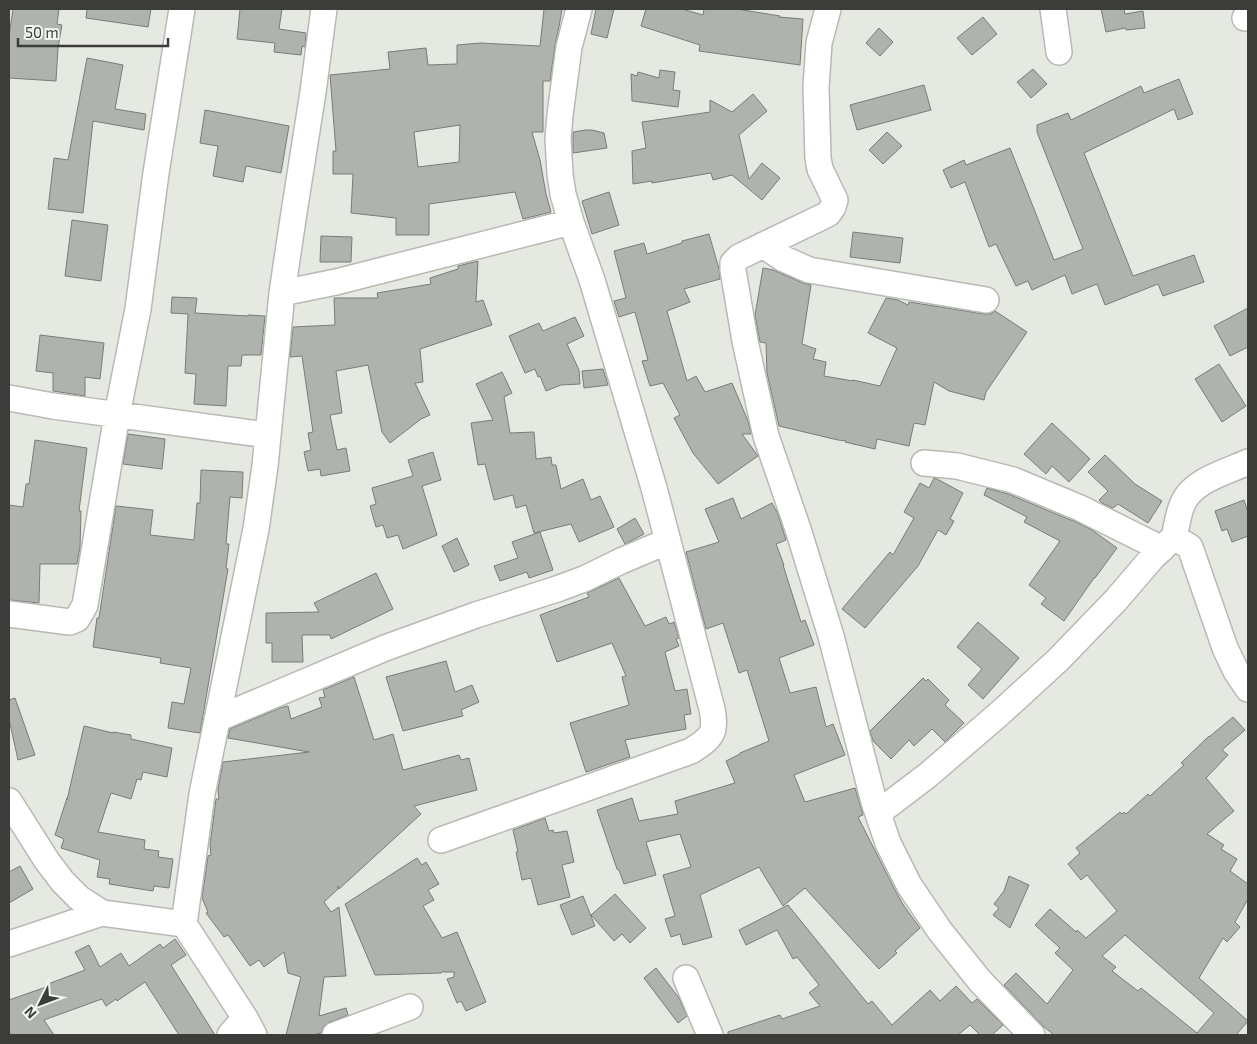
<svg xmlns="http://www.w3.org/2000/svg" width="1257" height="1044" font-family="'Exo 2',sans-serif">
<rect width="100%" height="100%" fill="#e5e9e2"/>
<!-- building -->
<path fill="#afb3ad" stroke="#797d77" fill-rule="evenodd" d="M13 9H59L57 24 62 25 58 48 56 81 9 78V36Z
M87 9H151L148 27 86 18Z
M240 9H282L279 29 306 33 305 47 302 46 301 55 274 52 275 43 237 39Z
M544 9H562L559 27 555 45 550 81H543V132H532L540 160 546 194 551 212 523 219 515 192 429 204V235H396V218L351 213 353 174H333V151H336L330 75 390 69 388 52 426 48 428 65 457 64V45L480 43 540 46ZM460 125 459 162 418 167 414 132Z
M596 9H614L607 38 591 34Z
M646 9H682L703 15 704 9H737L780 16 779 17 803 19 800 65 699 51 700 45 641 26Z
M1101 9H1124L1125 14 1143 11 1145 28 1126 30 1125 28 1106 32Z
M983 17 997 34 972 55 957 38Z
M879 28 893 42 880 56 866 43Z
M87 58 123 65 115 109 146 114 144 130 93 121 83 213 48 209 54 158 68 160Z
M1033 69 1047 84 1031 98 1017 82Z
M660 70 675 72 673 90 680 91 678 107 632 101 631 74 637 76 638 72 659 78Z
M1179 79 1193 114 1178 120 1174 109 1084 153 1133 276 1194 255 1204 282 1163 296 1158 284 1105 305 1097 284 1072 294 1065 275 1032 290 1028 281 1016 286 996 244 989 247 965 182 951 188 943 170 964 160 966 165 1010 148 1054 260 1083 249 1037 132V125L1068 113 1071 120 1141 86 1144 93Z
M924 85 931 110 857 130 850 105Z
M753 94 767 111 739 135 749 179 762 163 780 178 762 200 732 175 713 180 711 173 652 183V181L633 184 632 151 646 148 642 122 710 112V100L732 112Z
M205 110 289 126 281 173 246 166 243 182 213 176 218 146 200 143Z
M586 130H592L604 133 607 148 573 153V132Z
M887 132 902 146 883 164 869 150Z
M609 192 619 225 592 234 582 201Z
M72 220 108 225 101 281 65 276Z
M853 232 903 238 900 263 850 257Z
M709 234 719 269 720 279 684 289 690 302 667 311 687 381 696 376 705 392 732 383 748 421 751 434H742L758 456 718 484 693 453 674 418 680 415 663 383 650 386 642 361 648 360 635 312 619 317 614 301 626 298 614 251 644 243 647 254 682 243V241Z
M321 236 352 237 351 262H320Z
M478 261 476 302 483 300 492 325 420 349 423 382 415 383 430 415 421 419 390 443 382 432 368 365 336 371 342 413 330 415 337 450 346 448 350 471 321 476 320 469 308 471 304 452 311 450 308 433 313 432 302 356 290 357 293 327 335 325 334 298H378L377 293 431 284 430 278 458 269V266Z
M763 268 773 270 803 283 811 285 802 344 816 349 813 359 826 362 824 376 853 381V380L880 386 897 348 868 333 886 298 898 300 908 305 909 302 984 314H991L995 311 1027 332 986 392 984 400 949 391 934 382 925 425 914 423 909 446 877 439 875 449 845 442 846 441 838 440 779 426 767 373 766 343 760 342 755 315Z
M172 297 197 298 195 313 248 316V315L265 316 261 355H242L241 366H228L226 406 194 404 196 374 185 373 188 314 171 313Z
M1248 308V347L1230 356 1214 326Z
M575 317 584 336 567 344 579 370 580 384 561 385 546 391 540 376 538 377 535 369 525 373 509 336 539 323 543 331Z
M40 335 104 343 100 379 85 377V396L53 391V373L36 371Z
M1219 364 1246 406 1222 422 1195 379Z
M603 369 608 385 584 388 582 371Z
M502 372 512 393 504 397 510 433 534 432 536 459 551 457 552 465H556L561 489 583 479 591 500 600 496 614 527 579 542 571 524 534 533 526 505 516 508 513 495 494 500 485 464 478 465 471 423 493 420 476 384Z
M1052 423 1090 459 1069 482 1052 466 1046 474 1024 454Z
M128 434 165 439 162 469 123 464Z
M35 440 87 448 79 511H81L80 547 77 564H40L39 603 9 600V505L23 507 26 484H29Z
M433 452 441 480 422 486 437 535 403 549 398 535 387 538 383 525 376 527 370 506 376 504 372 488 413 476 408 460Z
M1105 455 1135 484 1162 501 1148 523 1118 504 1113 508 1102 503 1099 500 1108 491 1088 472Z
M201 470 243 472 242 498 230 497 226 544H229L226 568 228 569 200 733 168 728 172 702 184 704 191 668 160 663 161 658 93 647 97 618H99L116 506 153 510 150 535 194 540 197 503H200Z
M934 478 937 479 963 493 950 519 954 521 946 535 938 530 918 566 865 628 842 609 890 552 893 555 914 518 904 512 920 483 929 488Z
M987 488 1008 494 1068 519 1074 521 1092 530 1117 548 1095 578H1094L1064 621 1041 604 1046 598 1029 585 1060 541 1024 522 1027 517 984 495Z
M733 498 741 519 772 503 778 514 786 540 776 544 784 565H783L801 622 805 620 814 645 779 658 790 693 816 687 826 727 833 724 845 755 794 775 805 802 855 788 863 815 858 817 896 892 904 906 920 928 895 951 897 953 879 969 805 888 783 906 759 867 700 895 712 937 683 945 680 934 671 937 665 919 675 916 663 875 691 867 680 834 646 842 656 875 624 884 619 870 617 869 597 810 632 798 639 821 678 814 675 801 735 783 726 761 740 754V753L769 741 747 670 739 673 723 623 706 629 686 552 719 542 705 509Z
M1244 500 1248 512V536L1232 542 1227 529 1222 531 1215 511Z
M635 518 644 534 625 544 617 529Z
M540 532 553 570 529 578 527 572 500 581 494 566 518 558 512 542Z
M457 538 469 565 454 572 442 546Z
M376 573 393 609 331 639 330 635H302L303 662H272V643H266V613L319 612 314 603Z
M619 578 645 626 666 617 669 624 674 622 679 638 676 639 679 646 665 652 675 691 687 689 691 714 684 715 686 729 625 740 630 757 586 772 570 723 629 705 622 677 626 676 612 643 557 662 540 615 589 597 587 593Z
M978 622 1019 658 983 699 968 685 982 669 957 647Z
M446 661 455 692 472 685 479 702 461 710 463 716 403 731 386 677Z
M354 677 374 740 393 734 403 770 459 755 461 760 469 758 477 790 414 806 421 814 339 889 338 886V889L324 902 331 912 339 907 346 976 324 977 319 1016 346 1008 348 1015 330 1022 324 1026 321 1033 313 1035H286L301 977 288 973 284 952 264 967 259 960 250 966 228 935 224 937 206 913 208 912 202 898 208 856 211 855 210 845 216 799H219L218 790 223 762 309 752 228 738 230 729 280 708 288 706 291 719 322 707 319 698 325 697 323 690Z
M923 678 926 681 928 679 949 700 945 705 964 723 945 742 932 729 914 746 909 740 891 759 873 741 870 731Z
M15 698 35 755 18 760 9 719V700Z
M1233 717 1245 730 1222 750 1228 755 1206 778 1234 811 1207 834 1224 845 1221 849 1237 859 1230 871 1248 884V899L1235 922 1240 927 1227 942 1223 938 1199 978 1248 1021 1236 1035H1054L1043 1026 1004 985 1016 973 1047 1004 1073 970 1055 953 1060 948 1035 925 1050 909 1076 932 1077 930 1086 938 1117 911 1087 875 1081 880 1068 864 1080 853 1076 848 1120 812 1122 814 1124 812 1126 814 1148 794 1150 796 1184 765 1181 763 1209 736V737ZM1125 935 1214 1013 1197 1033 1141 988 1138 991 1112 971 1116 967 1102 956Z
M84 726 113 733V732L131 735V739L172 748 167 777 143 772 141 780 137 779 131 799 111 793 98 832 145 840 144 849 159 851 158 857 173 859 169 888 154 886 153 891 109 884 110 879 97 877 100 860 61 848 64 839 55 835 67 798V800Z
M545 818 549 831 553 830 554 833 567 831 574 862 562 865 570 897 538 905 531 878 522 880 516 852H518L513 830Z
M417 858 422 865 426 862 439 884 428 890 434 900 423 906 442 938 457 932 486 1002 466 1011 461 1001 457 1003 447 979 454 977V972H444V971L441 973 375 975 345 904Z
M20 866 33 889 9 903V872Z
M1009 876 1029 885 1010 928 993 915 999 908 994 904 1004 891Z
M615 894 646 928 630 943 622 934 614 941 591 915Z
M583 896 595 926 572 935 560 905Z
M788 905 868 1004 872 1001 892 1025 930 990 940 1001 956 986 972 1003 977 999 1003 1025 992 1035H980L970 1025 958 1035H728V1032L780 1015 782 1019 820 1006 809 993 819 985 797 957 793 959 777 930 746 945 739 930Z
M175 939 186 955 171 965 215 1035H179L145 982 117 1001 116 999 106 1006 102 999 44 1020 54 1035H9V1000L49 986 48 984 85 970 75 952 89 945 100 967 121 953 129 966 160 944 163 948Z
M656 968 679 998 687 1016 678 1023 644 978Z"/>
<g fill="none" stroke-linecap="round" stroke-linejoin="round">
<!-- minor casing -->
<g stroke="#b7bab4" stroke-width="28">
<path id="minor" d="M828 9 819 43 816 87 818 158 820 169 835 200 833 207 828 214 739 257 733 263V270L745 341 766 436 798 529 831 636 874 802 888 843 909 885 940 931 980 981 1032 1035
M1053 9 1059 52
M1245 18 1248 16
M763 245 782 258 809 270 986 300
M282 293 336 282 571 222
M9 398 53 406 267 435
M1248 462C1227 472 1193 480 1183 503 1178 513 1177 526 1174 537L1190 547 1225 648 1236 671 1248 689
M924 463 957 466 1013 480 1080 508 1162 549
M9 614 70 622 77 619 85 605 117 415 138 309 156 173 182 9
M217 719 385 648 476 615 557 589 584 579 621 561 668 541
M9 801 47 861 63 882 79 898 102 913 184 924 245 1018 254 1035
M878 813 928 775 999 714 1058 660 1116 600 1152 558 1174 537
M441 840 691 751C711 738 717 734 712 709L654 488 592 280 571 222 563 194 560 174 558 138 560 115 569 47 579 9
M184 924 202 794 256 529 265 466 282 293 293 219 313 92 324 9
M9 944 102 913
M686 978 710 1035
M230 1035 245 1018
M335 1035 410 1007"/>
</g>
<!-- minor -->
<use href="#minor" stroke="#fff" stroke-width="25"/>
</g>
<!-- border -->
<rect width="1257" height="1044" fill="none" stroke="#3c3d3b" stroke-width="20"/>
<!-- north arrow -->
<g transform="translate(40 1004) rotate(228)" stroke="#f2f6ef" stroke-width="4" paint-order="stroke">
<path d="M0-4L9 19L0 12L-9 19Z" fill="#3c3d3b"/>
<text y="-8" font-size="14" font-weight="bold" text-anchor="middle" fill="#3c3d3b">N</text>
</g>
<!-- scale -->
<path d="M18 38v8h150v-8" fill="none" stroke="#3c3d3b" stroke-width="2.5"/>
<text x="25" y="38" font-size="15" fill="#3c3d3b" stroke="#f2f6ef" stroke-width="4" paint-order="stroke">50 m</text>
</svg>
